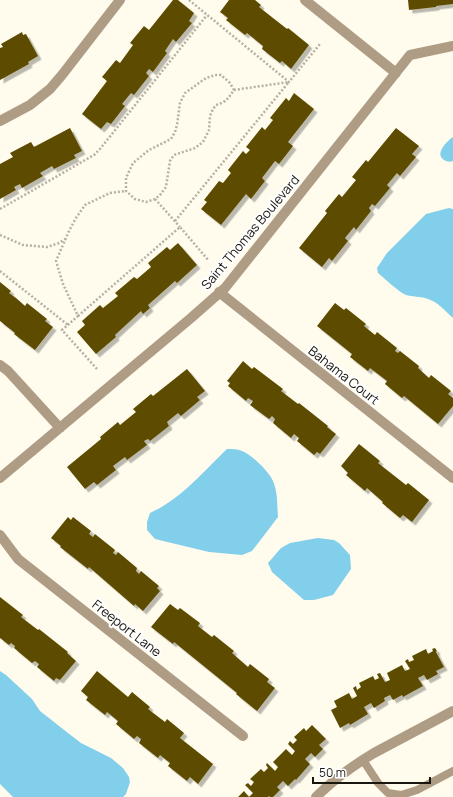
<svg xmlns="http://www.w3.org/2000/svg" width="453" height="797" font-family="Manrope,sans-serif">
<defs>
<filter id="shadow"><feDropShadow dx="3.5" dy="3.5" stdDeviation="0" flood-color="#0004"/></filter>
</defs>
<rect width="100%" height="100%" fill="#fffbed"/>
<!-- water -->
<path fill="#82cfeb" d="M453 137V161C450 162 447 162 444 160 434 154 447 141 453 137Z
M449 208 453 209V318C445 311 438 302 428 299 421 296 411 297 406 295 399 292 385 279 378 273L377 268 387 253 426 214 445 209Z
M227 449C232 449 238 449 242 451 252 455 267 470 272 479 278 490 277 505 278 517L252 551 242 555 209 552 155 539 147 530V522L150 513C181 499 203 472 227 449Z
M318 538 334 540 339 543 350 555 351 569 333 595 314 600H304L272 572 268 563 281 548 290 543Z
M0 671 6 675 32 699 40 711 68 733 81 743 111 758 123 768 129 777 130 782 126 794 123 797H13L0 784Z"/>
<!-- building -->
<path fill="#5d4c02" filter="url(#shadow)" d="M173 0H178L194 13 189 21 192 23 176 42 173 39 165 51 167 53 153 72 149 69 146 73 149 76 134 95 131 93 122 104 125 106 111 124 107 122 101 129 82 114 107 81 102 77 116 60 120 63 133 45 130 43 144 26 149 30Z
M229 0H255L261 5 259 7 287 29 288 28 309 45 291 69 282 61 280 63 262 49 263 46 247 33 245 35 226 20 228 18 220 12Z
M408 0H453V4L436 6V7L409 10Z
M22 32 23 35 26 34 38 56 28 62 29 64 0 80V48L3 47 1 44Z
M294 93 314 109 288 142 293 146 279 164 275 161 262 178 265 181 251 199 246 194 221 225 201 209 207 202 204 200 219 181 223 183 231 173 228 170 243 151 246 154 250 150 246 147 262 127 265 130 273 120 270 118 286 98 289 101Z
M70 128 82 151 74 155 76 158 54 169 52 166 40 173 43 176 22 188 20 184 14 187 16 190 0 199V164L13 157 10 153 31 142 34 147Z
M396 128 419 146 412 154 416 157 400 176 397 173 387 185 390 188 375 206 372 204 369 208 371 211 356 230 354 227 345 238 348 241 332 261 329 258 322 267 299 248 327 213 325 211 339 194 342 197 356 180 352 177 366 160 368 162Z
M178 243 197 265 177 283 175 281 148 305 150 308 143 314 141 311 115 335 116 337 96 354 77 332 85 325 82 321 100 305 103 308 118 296 115 293 134 277 137 279 151 267 148 263 167 247 170 250Z
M0 282 11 291 9 293 16 298 25 306 27 303 47 319 45 321 53 327 35 350 14 334 15 333 0 321Z
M335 303 344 310 346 308 366 324 364 326 375 335 377 332 397 348 395 351 398 353 400 351 419 366 418 368 429 378 431 375 451 391 448 394 453 398V406L438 424 404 396 402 398 385 384 387 381 370 368 368 371 350 357 352 354 317 326Z
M243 361 252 369 254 367 283 389 281 391 298 404 299 403 328 426 327 427 336 434 320 454 317 452 314 455 297 441 299 438 294 434 291 438 273 423 275 419 272 416 269 419 250 405 253 401 248 398 246 401 228 386 230 383 227 381Z
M187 369 205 391 197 397 200 400 181 416 178 413 167 422 169 426 150 441 148 439 144 441 147 445 127 460 125 457 113 466 116 470 97 485 94 482 85 489 67 467 101 439 100 437 118 422 120 425 136 412 133 409 151 394 153 396Z
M359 444 380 461 378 463 406 485 408 483 429 500 412 522 403 515 400 518 382 503 383 502 367 488 365 491 346 475 348 473 341 466Z
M68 517 71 520 73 517 91 531 89 534 93 537 95 534 115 550 113 553 116 555 118 552 137 568 136 571 139 574 141 571 159 586 157 588 160 591 143 611 135 604 134 606 89 567 88 569 60 547 61 546 51 538Z
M0 597 23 615 21 617 38 630 39 629 68 652 67 653 76 661 60 680 56 678 54 681 37 667 39 664 35 661 32 663 14 648 15 646 11 643 9 645 0 638Z
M170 604 178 610 180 608 200 623 198 626 212 637 214 635 234 651 232 653 248 667 250 664 269 679 267 682 275 688 257 711 236 694 237 693 174 642 173 644 151 627Z
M435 648 437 651 436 652 444 667 436 671 438 674 427 680 424 675 418 678 423 686 403 697 402 695 393 700 390 695 384 698 385 701 374 708 371 703 364 707 368 714 350 725 349 723 340 728 331 710 337 707 334 701 349 693 352 699 357 696 353 688 356 686 357 690 361 687 359 683 373 676 375 680 379 678 377 674 380 673 385 682 390 680 387 673 402 665 405 671 410 669 405 661 408 659 409 662 414 660 412 656 426 649 428 654 433 651 432 649Z
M97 671 128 697 132 692 150 707 148 709 165 722 167 719 184 733 180 738 213 764 198 784 190 777 187 781 168 766 170 763 160 755 158 758 139 743 141 739 137 736 134 739 116 724 118 721 107 712 105 715 86 700 88 697 81 691Z
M312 725 326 739 319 745 323 749 315 757 311 753 305 759 310 764 296 780 295 779 288 786 283 781 277 787 280 790 273 797H270L269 796 268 797H238L244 791 249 797 253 793 245 785 248 783 251 786 254 782 250 779 261 769 264 772 268 768 266 765 267 763 275 771 278 767 273 762 286 749 292 755 295 751 288 744 290 741 293 744 297 740 294 737 304 728 306 731Z"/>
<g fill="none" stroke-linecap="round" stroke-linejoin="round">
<!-- path -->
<path stroke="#b4b1a5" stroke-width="2.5" stroke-dasharray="2 2" stroke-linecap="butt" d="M189 0 289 82 320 44
M234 90 230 83 221 75H215L206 78 185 93 180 103 177 125 175 132 171 139 149 150 133 163 126 178V191L135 199 146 202 155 199 160 195 166 187 170 161 174 155 195 148 203 142 209 130 210 116 213 109 216 105C227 102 228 98 234 90L289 82
M155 199 180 227
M0 209 94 155 100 149 207 15
M175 221 288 83
M0 235 23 245 47 247 59 243 65 239
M0 271 68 325
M78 316 180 227 209 261
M97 369 62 330 78 316 63 284 56 261 69 231 76 218 85 205 110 193 126 191"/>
<!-- lane -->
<path stroke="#ae9c85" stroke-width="8" d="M363 760 378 783 388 793 401 795 417 790 453 771"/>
<!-- street -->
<path stroke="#ae9c85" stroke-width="10" d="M305 0 396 73
M0 121 30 105 50 89 62 75 120 0
M219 292 453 478
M0 365 8 371 60 428
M0 478 191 318 225 288 410 55 453 46
M0 535 18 559 243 736
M316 797C333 780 354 765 374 753L453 711"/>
</g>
<g text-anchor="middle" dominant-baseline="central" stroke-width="4" stroke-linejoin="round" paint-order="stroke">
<!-- street labels -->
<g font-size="13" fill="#18160e" stroke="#fff">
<text transform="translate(250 232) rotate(-50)">Saint Thomas Boulevard</text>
<text transform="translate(344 375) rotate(38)">Bahama Court</text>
<text transform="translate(127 628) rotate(38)">Freeport Lane</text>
</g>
</g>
<!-- scale -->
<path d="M313 777v6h117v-6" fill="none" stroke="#18160e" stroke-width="2"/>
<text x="319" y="777" font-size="12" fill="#18160e" stroke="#ffffff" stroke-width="3" paint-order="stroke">50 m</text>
</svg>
